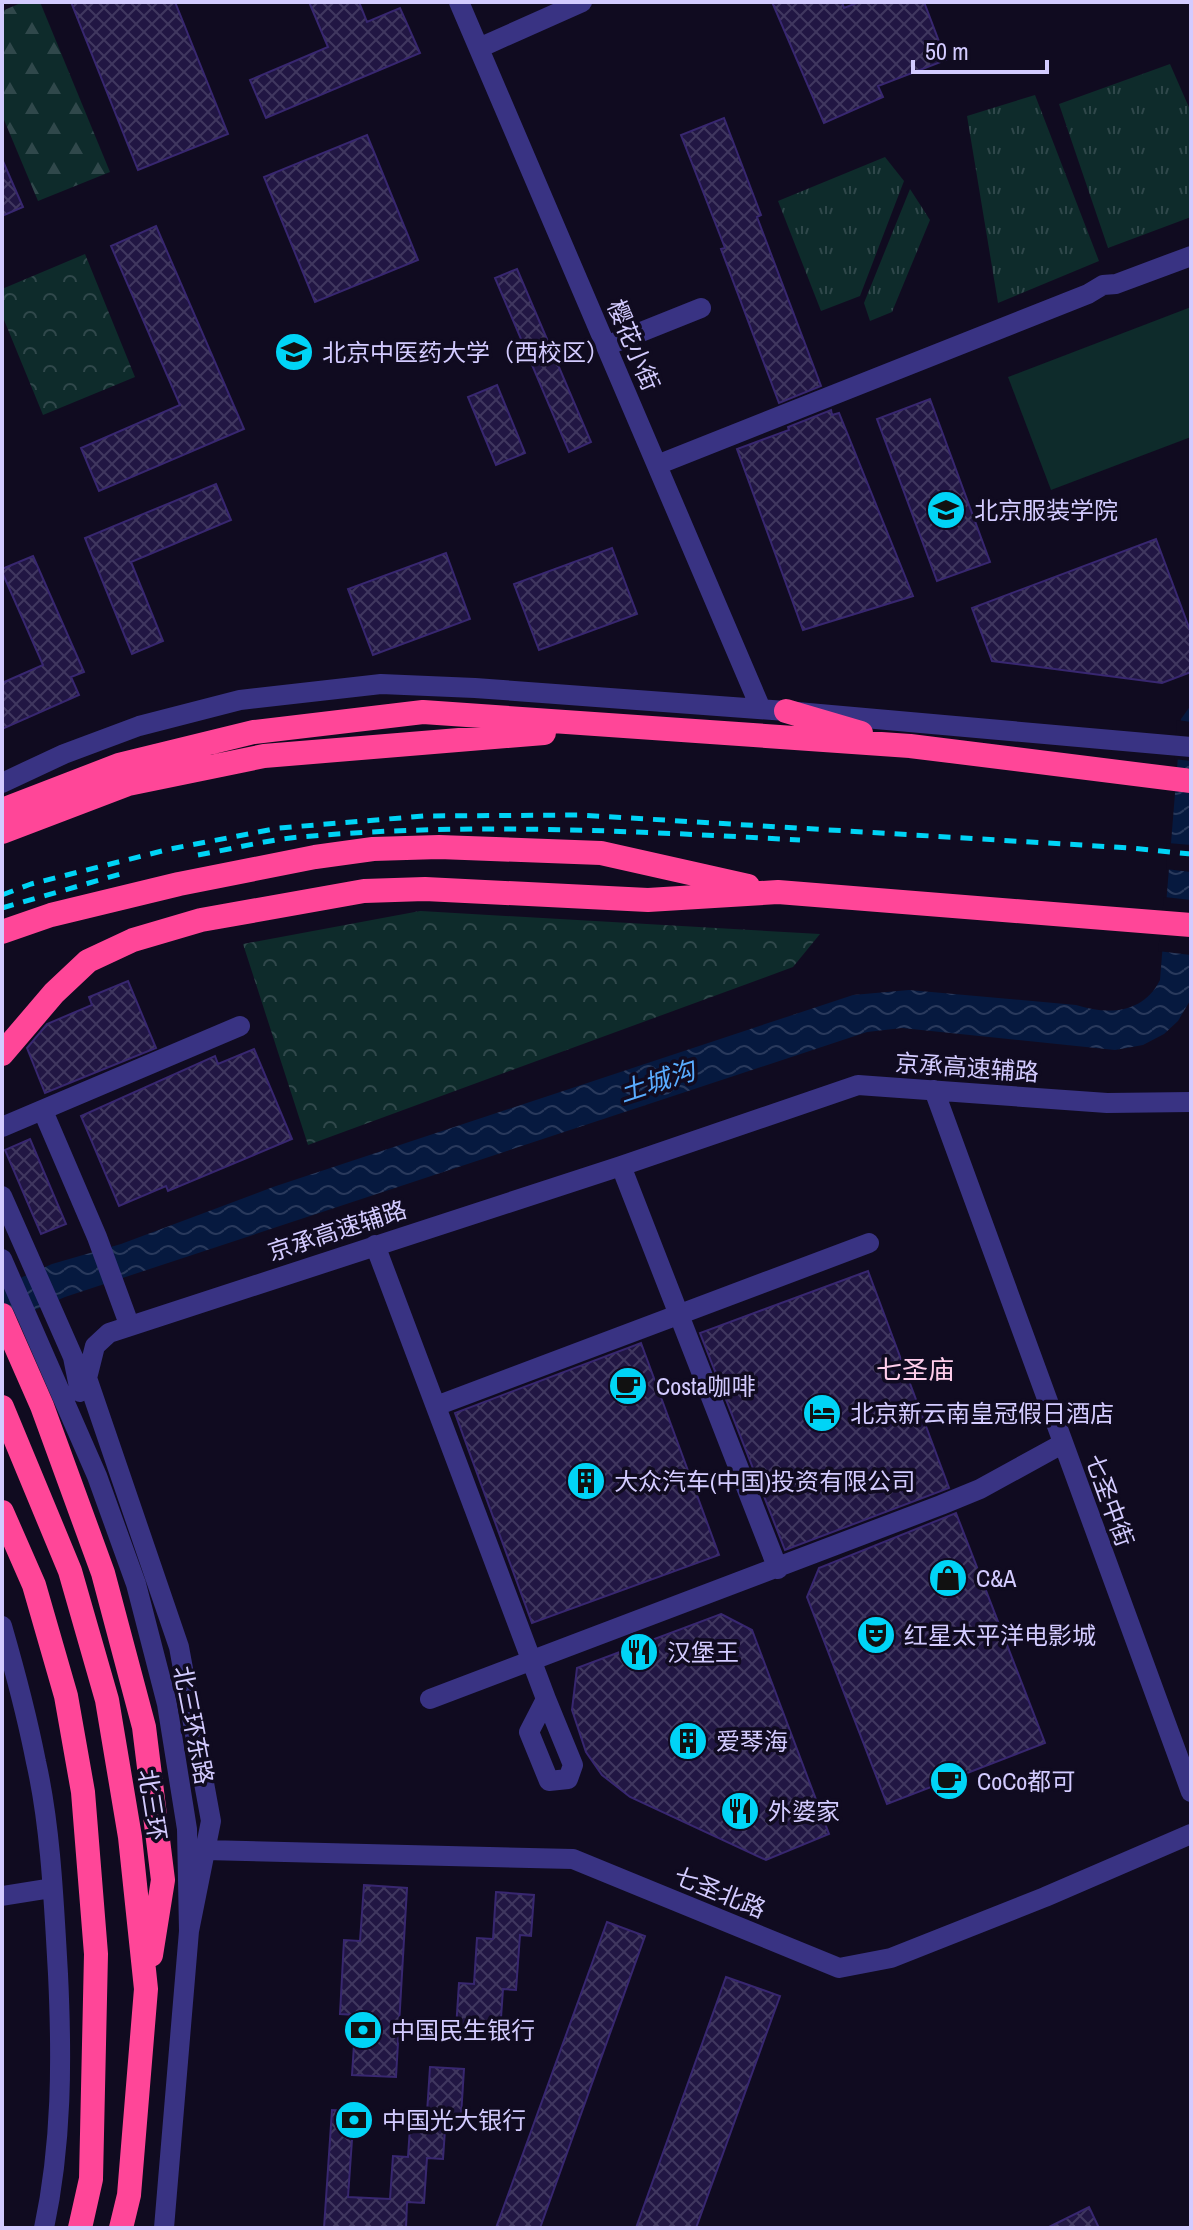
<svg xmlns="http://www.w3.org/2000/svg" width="1193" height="2230" font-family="'Archivo Narrow','Noto Sans SC',sans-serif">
<defs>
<pattern id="grass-tufts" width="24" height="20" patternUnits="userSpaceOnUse" patternTransform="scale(2)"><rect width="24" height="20" fill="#0e2b2b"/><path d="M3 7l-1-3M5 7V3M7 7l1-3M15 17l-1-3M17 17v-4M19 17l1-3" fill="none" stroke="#30484b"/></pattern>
<pattern id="forest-firs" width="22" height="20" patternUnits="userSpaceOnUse" patternTransform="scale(2)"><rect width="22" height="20" fill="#0e2b2b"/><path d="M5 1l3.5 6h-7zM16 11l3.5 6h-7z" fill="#30484b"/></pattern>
<pattern id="park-crowns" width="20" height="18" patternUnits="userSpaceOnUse" patternTransform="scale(2)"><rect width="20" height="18" fill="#0e2b2b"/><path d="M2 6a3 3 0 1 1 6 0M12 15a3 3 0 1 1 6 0" fill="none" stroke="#30484b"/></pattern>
<pattern id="water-waves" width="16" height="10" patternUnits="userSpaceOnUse" patternTransform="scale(2)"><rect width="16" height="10" fill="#06193f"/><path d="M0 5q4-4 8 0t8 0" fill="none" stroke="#29395c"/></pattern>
<pattern id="building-cross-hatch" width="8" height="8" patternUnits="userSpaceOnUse" patternTransform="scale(2)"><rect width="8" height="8" fill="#211643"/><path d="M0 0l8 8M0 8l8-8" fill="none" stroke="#40375f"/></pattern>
</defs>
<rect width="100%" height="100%" fill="#100b20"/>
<!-- grass -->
<path fill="url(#grass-tufts)" d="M1170 64 1191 112V217L1108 248 1059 104Z
M1035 95 1099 261 998 303 967 116Z
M885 157 904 181 860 296 821 311 778 201Z
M910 189 930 220 892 312 870 321 864 303Z"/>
<!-- forest -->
<path fill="url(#forest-firs)" d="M23 2H40L110 172 38 201 2 115V11Z"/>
<!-- park -->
<path fill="url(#park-crowns)" d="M85 254 135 377 43 415 2 315V289Z
M420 911H421L820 934 793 967 308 1145 243 944Z"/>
<!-- garden -->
<path fill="#0e2b2b" d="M1191 307V437L1051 490 1008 377Z"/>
<!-- water -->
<path fill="url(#water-waves)" d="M1191 705V999L1178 1021 1164 1034 1143 1045 1115 1050 902 1028 867 1032 65 1297 2 1324V1286L52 1264 121 1244 273 1187 853 995 909 990 1076 1005C1108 1015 1143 1014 1160 980L1181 719Z"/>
<!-- pier -->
<path fill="#100b20" d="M1177 720 1191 722V761L1174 759Z
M1167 843 1191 845V872L1166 869Z
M1164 897 1191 900V955L1158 951Z"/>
<!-- building -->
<path fill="url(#building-cross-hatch)" stroke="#382770" stroke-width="2" d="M71 2H175L228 134 138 170Z
M309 2H359L367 22 400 8 420 53 266 118 250 80 328 47Z
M772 2H842L844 8 859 2H924L946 60 878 86 883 97 824 123Z
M724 118 761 215 757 217 821 386 779 403 721 249 725 248 681 135Z
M367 135 418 260 315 302 264 177Z
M2 159 23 207 2 216Z
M156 226 244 429 99 491 81 448 180 405 111 246Z
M517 269 591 442 569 452 495 278Z
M497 385 525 453 496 465 468 397Z
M930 399 990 562 937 581 877 419Z
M831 410 832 415 839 413 913 596 803 630 737 449 789 430 788 427Z
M216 484 231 520 131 562 163 641 132 654 85 538Z
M1156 539 1191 633V672L1162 683 992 661 972 608Z
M612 548 637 614 539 650 514 584Z
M446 553 470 619 373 655 348 589Z
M33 556 84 672 71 677 79 695 2 729V683L43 665 2 572V569Z
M128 981 156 1048 45 1093 27 1048 47 1024 92 1005 89 997Z
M254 1049 292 1139 168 1191 166 1186 119 1206 81 1116 215 1056 218 1064Z
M30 1139 66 1224 41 1234 5 1150Z
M868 1271 949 1488 785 1550 700 1333Z
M641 1343 719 1555 532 1623 455 1413Z
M956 1513 1045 1743 887 1804 807 1597 819 1568Z
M721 1614 752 1630 829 1834 766 1860 630 1797 602 1775 586 1752 572 1710 577 1668Z
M364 1885 407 1888 396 2077 352 2075 356 2015 340 2014 344 1940 360 1941Z
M496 1892 534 1895 531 1936 520 1935 516 1990 503 1989 500 2032 456 2029 459 1983 474 1984 477 1938 493 1939Z
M607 1922 645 1936 540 2228H496Z
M726 1977 780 1996 696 2228H636Z
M430 2067 464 2069 461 2116 446 2115 443 2159 427 2158 424 2203 407 2202 406 2228H324L332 2110 354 2111 348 2197 390 2199 393 2156 408 2157 411 2112 427 2113Z
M1089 2207 1099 2228H1047Z"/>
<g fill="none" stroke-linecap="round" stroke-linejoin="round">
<!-- minor -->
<path stroke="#393383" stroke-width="20" d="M459 2 761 709
M479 48 582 2
M606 346 701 308
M657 465 1088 294 1103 285 1116 284 1191 256
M2 783 64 754 139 726 240 700 381 684 475 688 786 711 1191 747
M934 1090 1191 1792
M43 1111 97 1237 129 1324
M2 1127 240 1026
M621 1166 778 1569
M2 1196 73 1357 80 1392
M375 1245 546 1699 529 1732 549 1781 568 1779 573 1765 546 1699
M2 1259 97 1476 136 1584 167 1704 187 1829 189 1931 164 2228
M436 1406 869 1243
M2 1626C15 1671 27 1716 36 1762 51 1828 54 1906 58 1974 62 2059 62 2144 44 2228
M430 1699 941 1505 980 1489 1062 1444
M205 1850 573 1859 839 1968 891 1958 1045 1897 1191 1834
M2 1896 52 1888
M189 1931 211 1821 179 1647 87 1378 95 1346 109 1333 621 1166 858 1085 1107 1103 1191 1102"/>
<!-- highway -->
<path stroke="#ff4698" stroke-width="24" d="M786 711 861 733
M2 810 119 765 254 732 423 712 910 746 1191 781
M2 832 128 784 264 756 544 733
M2 932 51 915 179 884 315 857 373 849 439 847 601 853 748 886
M2 1054 54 993 88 961 133 940 201 920 364 891 425 889 648 900 778 892 1191 925
M2 1315 42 1406 103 1573 144 1727 163 1880 151 1955
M2 1407 70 1571 107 1700 130 1837 146 1989 129 2195 121 2228
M2 1512 34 1585 66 1696 83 1792 96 1954 91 2179 80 2228"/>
<!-- rail -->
<path stroke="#00d4f6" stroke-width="5" stroke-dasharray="12 10" stroke-linecap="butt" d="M198 855C232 849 266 840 300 837 468 822 632 831 800 840
M2 895 31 884 170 849 279 828 424 816 580 815 1131 848 1191 854
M2 908 124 873"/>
</g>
<!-- icons -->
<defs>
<g id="university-disc" transform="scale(2)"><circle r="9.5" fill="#00d4f6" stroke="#100b20"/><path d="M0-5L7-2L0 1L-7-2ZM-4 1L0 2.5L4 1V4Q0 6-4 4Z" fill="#111"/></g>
<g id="cafe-disc" transform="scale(2)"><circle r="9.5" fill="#00d4f6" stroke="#100b20"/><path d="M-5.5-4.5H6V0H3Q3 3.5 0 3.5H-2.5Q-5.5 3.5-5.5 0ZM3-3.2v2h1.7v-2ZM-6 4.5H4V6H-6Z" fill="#111"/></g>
<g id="hotel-disc" transform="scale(2)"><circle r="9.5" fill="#00d4f6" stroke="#100b20"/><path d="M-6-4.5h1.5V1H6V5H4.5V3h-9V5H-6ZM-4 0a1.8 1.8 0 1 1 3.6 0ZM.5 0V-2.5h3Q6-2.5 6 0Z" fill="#111"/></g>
<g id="building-disc" transform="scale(2)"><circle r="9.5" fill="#00d4f6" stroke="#100b20"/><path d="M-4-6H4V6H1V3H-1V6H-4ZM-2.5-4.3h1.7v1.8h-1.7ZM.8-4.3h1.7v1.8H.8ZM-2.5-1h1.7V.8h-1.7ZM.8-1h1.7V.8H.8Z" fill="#111"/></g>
<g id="shop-disc" transform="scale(2)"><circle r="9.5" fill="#00d4f6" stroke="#100b20"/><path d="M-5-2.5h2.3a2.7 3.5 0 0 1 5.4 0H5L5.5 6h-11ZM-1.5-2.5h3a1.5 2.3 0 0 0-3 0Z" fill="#111"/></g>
<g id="theatre-disc" transform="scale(2)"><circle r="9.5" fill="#00d4f6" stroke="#100b20"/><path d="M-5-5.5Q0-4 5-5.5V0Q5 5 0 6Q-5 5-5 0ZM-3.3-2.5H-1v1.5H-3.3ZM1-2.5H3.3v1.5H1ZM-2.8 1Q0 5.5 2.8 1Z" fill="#111"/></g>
<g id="restaurant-disc" transform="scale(2)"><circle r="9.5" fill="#00d4f6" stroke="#100b20"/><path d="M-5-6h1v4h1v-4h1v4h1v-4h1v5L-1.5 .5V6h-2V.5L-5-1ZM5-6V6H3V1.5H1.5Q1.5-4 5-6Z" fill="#111"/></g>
<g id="bank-disc" transform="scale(2)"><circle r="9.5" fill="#00d4f6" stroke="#100b20"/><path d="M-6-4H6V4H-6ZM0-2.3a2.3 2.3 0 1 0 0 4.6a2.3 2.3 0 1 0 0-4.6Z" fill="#111"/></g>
</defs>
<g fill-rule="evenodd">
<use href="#university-disc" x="294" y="352"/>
<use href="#university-disc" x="946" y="510"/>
<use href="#cafe-disc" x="628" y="1386"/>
<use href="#hotel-disc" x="822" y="1413"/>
<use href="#building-disc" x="586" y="1481"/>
<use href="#shop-disc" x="948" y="1578"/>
<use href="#theatre-disc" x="876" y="1635"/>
<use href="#restaurant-disc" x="639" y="1652"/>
<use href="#building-disc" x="688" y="1741"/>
<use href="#cafe-disc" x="949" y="1781"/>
<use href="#restaurant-disc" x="740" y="1811"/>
<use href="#bank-disc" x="363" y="2030"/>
<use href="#bank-disc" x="354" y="2120"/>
</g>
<g text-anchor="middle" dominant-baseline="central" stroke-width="7" stroke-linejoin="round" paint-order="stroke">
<!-- street labels -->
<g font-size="24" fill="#d3cbff" stroke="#100b20">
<text transform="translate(634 345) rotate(67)">樱花小街</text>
<text transform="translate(967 1067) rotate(4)">京承高速辅路</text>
<text transform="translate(337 1230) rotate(-18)">京承高速辅路</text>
<text transform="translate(1110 1500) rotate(70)">七圣中街</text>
<text transform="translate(194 1725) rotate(79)">北三环东路</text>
<text transform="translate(153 1805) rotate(81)">北三环</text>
<text transform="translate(720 1892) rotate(22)">七圣北路</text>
</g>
<!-- poi labels -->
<g font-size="24" fill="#d3cbff" stroke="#100b20" text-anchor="start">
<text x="322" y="352">北京中医药大学（西校区）</text>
<text x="974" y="510">北京服装学院</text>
<text x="656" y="1386">Costa咖啡</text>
<text x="850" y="1413">北京新云南皇冠假日酒店</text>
<text x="614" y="1481">大众汽车(中国)投资有限公司</text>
<text x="976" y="1578">C&amp;A</text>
<text x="904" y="1635">红星太平洋电影城</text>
<text x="667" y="1652">汉堡王</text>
<text x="716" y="1741">爱琴海</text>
<text x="977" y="1781">CoCo都可</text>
<text x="768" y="1811">外婆家</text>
<text x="391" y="2030">中国民生银行</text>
<text x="382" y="2120">中国光大银行</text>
</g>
<!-- water labels -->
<g font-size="26" font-style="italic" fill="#59acff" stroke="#100b20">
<text transform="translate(657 1081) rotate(-18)">土城沟</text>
</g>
<!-- neighbourhood labels -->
<g font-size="26" fill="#ffcdeb" stroke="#100b20">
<text x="915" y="1369">七圣庙</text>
</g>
</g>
<!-- border -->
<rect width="1193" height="2230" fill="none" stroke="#d3cbff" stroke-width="8"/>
<!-- scale -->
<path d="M913 60v12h134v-12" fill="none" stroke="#d3cbff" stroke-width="4"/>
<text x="925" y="60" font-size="24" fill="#d3cbff" stroke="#100b20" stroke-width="6" paint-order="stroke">50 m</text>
</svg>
